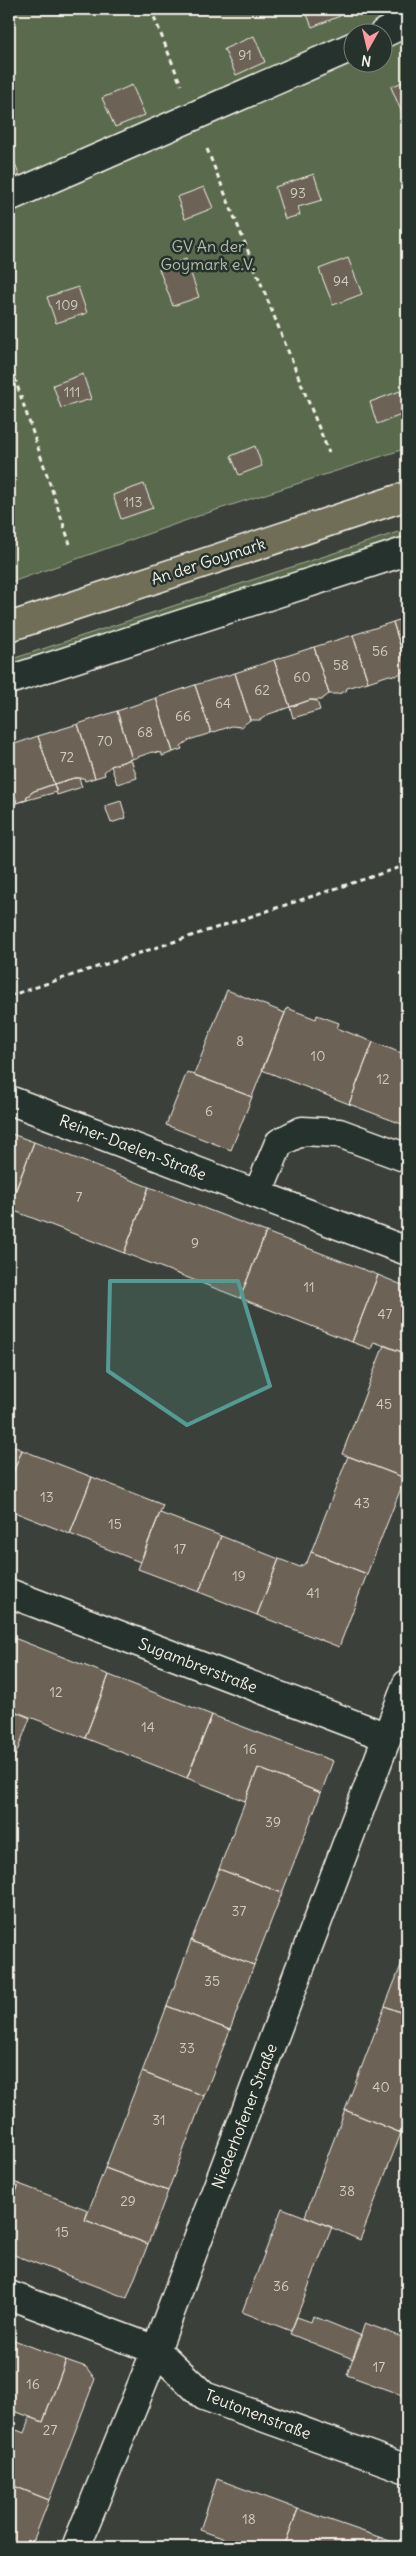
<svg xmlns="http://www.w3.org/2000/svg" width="416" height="2556" font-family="Delius,sans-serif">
<rect width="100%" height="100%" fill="#3b413a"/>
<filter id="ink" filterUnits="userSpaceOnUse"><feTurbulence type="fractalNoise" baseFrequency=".02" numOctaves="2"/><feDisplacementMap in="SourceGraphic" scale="10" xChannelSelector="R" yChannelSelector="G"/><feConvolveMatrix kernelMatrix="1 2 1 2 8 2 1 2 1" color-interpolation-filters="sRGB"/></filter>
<g filter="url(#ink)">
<!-- green -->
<path fill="#5a6b4e" stroke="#a7ae9b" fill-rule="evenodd" d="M9 9H407V448L204 514 9 583ZM354 32H384V62H354Z
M407 529V535L9 665V660Z"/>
<!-- building -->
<path fill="#6d6257" stroke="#f4f1e8" d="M57 9H77L59 15Z
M305 9H338L340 16 312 27Z
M254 36 265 62 236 75 224 49Z
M407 80V119L405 120 391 87Z
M132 85 145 115 115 127 102 98Z
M11 152 20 178 9 182V153Z
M314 174 322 200 298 207 300 215 285 219 275 187Z
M204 187 213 208 185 219 177 197Z
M348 258 362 294 333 305 319 269Z
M186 259 199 297 173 306 159 269Z
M78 287 87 313 56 323 47 297Z
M83 374 91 399 61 408 53 385Z
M400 391 407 413 377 424 370 402Z
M255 446 262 466 239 475 231 456Z
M144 484 153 508 121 519 113 495Z
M407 617V667L393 622Z
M393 622 407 669 396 676 389 675 368 682 353 635Z
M353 635 368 682 347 688 346 691 338 694H329L314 647Z
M314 647 329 694 321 700H310L290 707 274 660Z
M274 660 290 707 269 714 260 720H250L235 673Z
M235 673 250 720 241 727 232 726 211 733 195 685Z
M195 685 211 733 189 740 181 746 182 749 173 752 156 698Z
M156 698 173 752 162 756V753L152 752 132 759 117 711Z
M310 700 317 701 320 710 293 718 290 707Z
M407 706V724L406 725 400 708Z
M117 711 132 759 111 766 104 772 105 775 95 778 78 724Z
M78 724 95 778 85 781 84 778H74L54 784 38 736Z
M38 736 54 784 34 791 26 797 27 800 17 803 9 778V746Z
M131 759 137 778 117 784 111 766Z
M9 778 17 803 9 806Z
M74 778H79L82 787 57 795 54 784Z
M54 784 57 792 19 802 27 800 26 797 34 791Z
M121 801 126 818 111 823 105 806Z
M227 990 285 1013 252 1097 194 1075Z
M287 1008 316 1019 317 1015 339 1023 337 1028 373 1042 349 1104 262 1070Z
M373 1042 404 1054 407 1049V1126L349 1104Z
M187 1072 252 1097 231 1150 166 1125Z
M9 1133 34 1142 9 1207Z
M34 1142 149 1187 124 1253 9 1209Z
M149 1187 266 1232 240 1298 124 1253Z
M266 1232 378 1275 352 1342 240 1298Z
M378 1275 407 1287V1354L374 1342 371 1349 352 1342Z
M384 1345 407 1354V1471L405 1478 342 1454Z
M9 1444 22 1450 9 1483Z
M22 1450 92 1477 70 1534 9 1510V1483Z
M348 1456 405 1478 367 1574 311 1552Z
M92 1477 163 1505 140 1562 70 1534Z
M160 1513 221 1536 199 1592 138 1569Z
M221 1536 279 1559 257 1615 199 1592Z
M311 1552 367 1574 339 1647 257 1615 279 1559 300 1567 307 1562Z
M9 1636 109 1675 85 1738 9 1709Z
M109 1675 212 1715 187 1778 85 1738Z
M9 1709 30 1718 9 1772Z
M212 1715 333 1761 321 1793 258 1768 245 1801 187 1778Z
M258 1768 321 1793 282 1893 219 1869Z
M219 1869 282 1893 254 1965 191 1941Z
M191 1941 254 1965 230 2030 167 2006Z
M407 1950V2015L385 2006Z
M167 2006 230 2030 204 2096 142 2072Z
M385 2006 407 2015V2117L401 2133 345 2110Z
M142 2072 204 2096 168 2191 105 2168Z
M345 2110 401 2133 360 2240 305 2216Z
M105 2168 168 2191 148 2244 85 2220Z
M9 2180 19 2184 9 2211Z
M19 2184 88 2210 85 2220 148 2244 127 2298 9 2253V2211Z
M282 2208 332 2227 291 2331 242 2312Z
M313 2316 362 2336 353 2359 290 2334 297 2317 311 2322Z
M365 2323 407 2339V2397L347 2375Z
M9 2338 66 2360 43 2422 9 2409Z
M66 2360 86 2367 95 2379 49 2500 9 2484V2427L24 2433 30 2417 43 2422Z
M217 2479 298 2509 284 2547H247L200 2530Z
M9 2484 49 2500 31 2547H9Z
M298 2509 379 2537 375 2547H284Z
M379 2537 406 2547H375Z"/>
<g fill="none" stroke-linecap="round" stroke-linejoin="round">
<!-- minor casing -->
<g stroke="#f4f1e8" stroke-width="31">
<path id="minor" d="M384 33 407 22
M9 197 354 46
M9 680 407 551
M9 1100 407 1251
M258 1193 279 1143 302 1131 339 1133 407 1158
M9 1593 387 1737
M9 2295 156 2350 204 2396 407 2469
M76 2547 156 2350 407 1684"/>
</g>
<!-- major casing -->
<g stroke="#f4f1e8" stroke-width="31">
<path id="major" d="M9 627 407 496"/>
</g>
<!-- path -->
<path stroke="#f4f1e8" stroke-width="3" stroke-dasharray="5 4" stroke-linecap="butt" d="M151 9 181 85
M207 149 329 453
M9 361 70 544
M9 996 407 865"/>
<!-- minor -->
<use href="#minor" stroke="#26332d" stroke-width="28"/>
<!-- major -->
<use href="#major" stroke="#716e59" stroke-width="28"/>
</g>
</g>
<!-- marked area -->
<path fill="#549b93" fill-opacity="0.2" stroke="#549b93" stroke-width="4" stroke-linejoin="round" d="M110 1281H238L270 1386 187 1425 108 1371Z"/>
<g text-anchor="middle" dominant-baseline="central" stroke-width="5" stroke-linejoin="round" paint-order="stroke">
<!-- number labels -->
<g font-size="14" fill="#d2cdc4">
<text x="245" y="55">91</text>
<text x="298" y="193">93</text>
<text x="341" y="281">94</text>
<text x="67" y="305">109</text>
<text x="72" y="392">111</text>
<text x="133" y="502">113</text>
<text x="380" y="651">56</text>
<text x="341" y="665">58</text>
<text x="302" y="677">60</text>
<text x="262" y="690">62</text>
<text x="223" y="703">64</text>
<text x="183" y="716">66</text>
<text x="145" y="732">68</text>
<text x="105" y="741">70</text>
<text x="67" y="757">72</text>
<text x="240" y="1041">8</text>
<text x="318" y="1056">10</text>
<text x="383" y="1079">12</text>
<text x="209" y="1111">6</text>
<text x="79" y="1197">7</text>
<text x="195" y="1243">9</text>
<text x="309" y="1287">11</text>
<text x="385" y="1314">47</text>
<text x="384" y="1404">45</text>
<text x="47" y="1497">13</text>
<text x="362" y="1503">43</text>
<text x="115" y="1524">15</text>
<text x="180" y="1549">17</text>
<text x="239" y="1576">19</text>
<text x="313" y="1593">41</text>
<text x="56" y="1692">12</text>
<text x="148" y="1727">14</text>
<text x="250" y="1749">16</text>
<text x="273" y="1822">39</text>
<text x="239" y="1911">37</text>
<text x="212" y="1981">35</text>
<text x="187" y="2048">33</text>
<text x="381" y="2087">40</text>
<text x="159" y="2120">31</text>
<text x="347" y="2191">38</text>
<text x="128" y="2201">29</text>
<text x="62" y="2232">15</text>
<text x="281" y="2286">36</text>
<text x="379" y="2367">17</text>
<text x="33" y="2384">16</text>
<text x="50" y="2430">27</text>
<text x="249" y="2519">18</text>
</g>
<!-- park labels -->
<g font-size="16" fill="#b6bbaa" stroke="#26332d">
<text x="208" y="246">GV An der<tspan x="208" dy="18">Goymark e.V.</tspan></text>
</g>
<!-- street labels -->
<g font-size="16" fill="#f4f1e8" stroke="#26332d">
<text transform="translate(208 561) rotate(-18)">An der Goymark</text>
<text transform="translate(133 1147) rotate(21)">Reiner-Daelen-Straße</text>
<text transform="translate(198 1665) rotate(21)">Sugambrerstraße</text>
<text transform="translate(244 2116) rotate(-69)">Niederhofener Straße</text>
<text transform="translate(258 2414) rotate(21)">Teutonenstraße</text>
</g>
</g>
<!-- margin -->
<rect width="416" height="2556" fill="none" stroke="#26332d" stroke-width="30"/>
<rect x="15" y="15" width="386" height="2526" fill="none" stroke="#f4f1e8" stroke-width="2" filter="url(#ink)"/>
<!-- north arrow -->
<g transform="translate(368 48) rotate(188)"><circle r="24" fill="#26332d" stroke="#787f78"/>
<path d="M0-4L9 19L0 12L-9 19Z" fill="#ff9aa2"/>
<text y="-8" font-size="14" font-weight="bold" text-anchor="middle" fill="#f4f1e8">N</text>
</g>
</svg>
